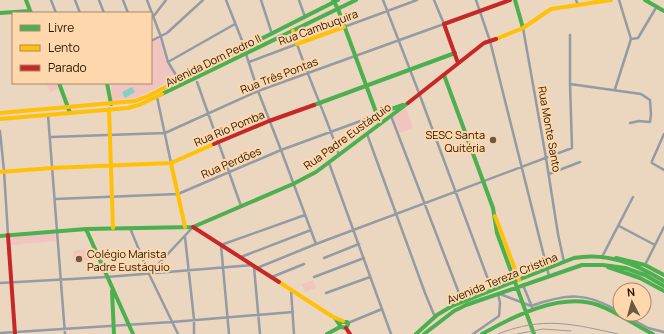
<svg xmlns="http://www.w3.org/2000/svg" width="664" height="334" font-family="Manrope,sans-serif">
<rect width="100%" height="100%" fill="#ebd6bf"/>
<!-- green -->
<path fill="#f2c4bf" d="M161 38 168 64 177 78 136 98 112 100 111 83H151V42Z
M46 83H56L58 89 50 92Z
M406 108 413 128 400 133 393 116Z
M55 234 56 241 12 245 11 237Z
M87 249 88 260 74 262 73 251Z
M313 280 316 288 305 292 302 284Z"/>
<!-- water -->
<path fill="#80d2c5" d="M132 87 135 92 125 98 122 92Z"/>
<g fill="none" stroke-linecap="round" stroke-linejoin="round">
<!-- street -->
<path stroke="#939ba4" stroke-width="2.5" d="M51 0 56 13
M75 0 80 13
M99 0 104 13
M123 0 128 13
M147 0 161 37 168 62 179 80
M226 0 245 48
M261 0 272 34
M299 0 305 17
M383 0 419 93 492 290
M476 0 490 41 549 276
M576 0 578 5
M151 17H153L166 0
M344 27 417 0
M523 28 546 158 558 234 564 262
M631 39 638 38 657 6
M151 41 167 33 203 0
M246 54 258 91 281 150 316 244
M168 62 235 24
M249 62 297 44C310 82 327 118 339 155
M197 82 241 206
M570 84 641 94 650 100 651 114 650 122 639 121 630 123
M615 89 631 39 619 0
M157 97 171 163
M48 115 65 334
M391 116 462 301
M0 131 4 171 8 235
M367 134 425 293 435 317
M664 134 652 161V163L664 170
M51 137 165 133 258 91 444 24 434 0
M329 163 391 334
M549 174 580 162
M55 199 178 194 281 150 377 115
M619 226 655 245
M130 228 149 274 178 334
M185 237 194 319V334
M241 257 311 230
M602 257 633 197
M324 258 359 244
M645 265 664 227
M254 267 260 334
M257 268 316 244 572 148 570 84V35
M149 274 193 227
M272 277 304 264
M314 277 364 258
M0 283 107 277 253 265
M523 285 532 307
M291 290 294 334
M326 293 370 277
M500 294 531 306
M531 306C568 293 586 292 620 312
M623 314 648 328 664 332
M348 323 382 309
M0 333 172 322 293 312
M229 334 221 245 305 215
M473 334 499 316 500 303 498 294"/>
<!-- fast -->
<path stroke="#4caf50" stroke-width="4" d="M26 0 31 13
M333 0 338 9 380 123
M515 0 523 28
M645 0 664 11
M0 13 30 11
M251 44 338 0
M444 75 493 208 497 233 534 334
M59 83 70 113
M107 83 111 104
M162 94 356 0
M314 105 455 53
M377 114 403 105
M86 229 133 334
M0 236 86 229 193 227 293 184 316 172 408 103
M616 258 645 265 664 275
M608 267 640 278 664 291
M112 291 114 334
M335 318 341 327 346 328
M342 322H347L348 324 346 328
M327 334 340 327
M416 334 437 315 452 306 574 258C607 252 636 264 664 281
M424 334 454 311 466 305 582 265H603L625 268 645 275 664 286
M482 334C514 316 561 292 598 305 618 312 634 325 653 334"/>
<!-- slow -->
<path stroke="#ffc107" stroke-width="4" d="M293 31 297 44 344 27
M496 39 523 28 551 9 611 0
M109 109 113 228
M0 113 135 101 148 96 251 44
M0 119 128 108 139 105 162 94
M171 163 185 227
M0 172 52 168 171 163 214 144
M495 216 519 280
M279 282 333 317 343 321"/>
<!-- jam -->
<path stroke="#c62828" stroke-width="4" d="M458 63 444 24 510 0
M408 103 484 43 496 39
M214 144 269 121 314 105
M193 227 279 282
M8 235 15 334
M346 328 350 334"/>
<!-- rail -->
<path stroke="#9f9a94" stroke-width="1" d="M498 334C543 316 573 324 618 334
M517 334 543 329 571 331"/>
</g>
<!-- markers -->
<g fill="#6b5944" stroke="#fed7ac" stroke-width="1.5">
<circle cx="493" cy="140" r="4"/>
<circle cx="79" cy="259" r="4"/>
</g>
<g text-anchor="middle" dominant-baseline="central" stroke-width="4" stroke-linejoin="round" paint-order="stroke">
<!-- street labels -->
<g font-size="11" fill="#261501" stroke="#fed7ac">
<text transform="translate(318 27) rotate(-20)">Rua Cambuquira</text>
<text transform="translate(213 60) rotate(-26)">Avenida Dom Pedro II</text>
<text transform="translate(279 75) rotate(-21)">Rua Três Pontas</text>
<text transform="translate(229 128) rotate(-23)">Rua Rio Pomba</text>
<text transform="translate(550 129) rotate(80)">Rua Monte Santo</text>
<text transform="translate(347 136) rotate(-36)">Rua Padre Eustáquio</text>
<text transform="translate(231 162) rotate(-23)">Rua Perdões</text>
<text transform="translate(502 278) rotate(-22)">Avenida Tereza Cristina</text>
</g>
<!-- poi labels -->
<g font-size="11" fill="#261501" stroke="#fed7ac" text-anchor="end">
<text x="485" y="134">SESC Santa<tspan x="485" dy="13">Quitéria</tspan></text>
<text x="87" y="253" text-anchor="start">Colégio Marista<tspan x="87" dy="13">Padre Eustáquio</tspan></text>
</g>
</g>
<!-- legend -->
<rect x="12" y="12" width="140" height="72" fill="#fed7ac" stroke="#a88968"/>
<rect x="20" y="25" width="20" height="6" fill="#4caf50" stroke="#a88968"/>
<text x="48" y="32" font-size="12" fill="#261501">Livre</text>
<rect x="20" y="45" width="20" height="6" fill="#ffc107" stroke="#a88968"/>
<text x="48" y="52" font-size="12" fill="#261501">Lento</text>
<rect x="20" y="65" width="20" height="6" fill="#c62828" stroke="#a88968"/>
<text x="48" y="72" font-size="12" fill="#261501">Parado</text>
<!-- north arrow -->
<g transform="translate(632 302) rotate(354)"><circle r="19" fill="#fed7ac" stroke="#a88968"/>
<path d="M0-3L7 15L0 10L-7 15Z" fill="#6b5944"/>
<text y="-6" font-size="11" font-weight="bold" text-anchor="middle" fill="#261501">N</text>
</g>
</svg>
